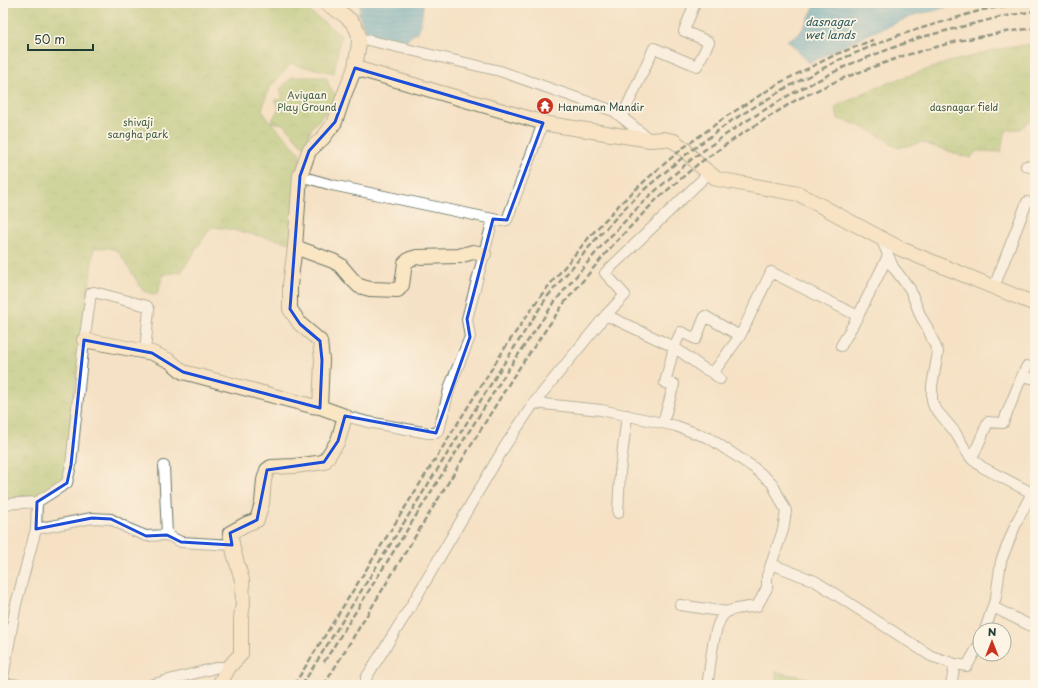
<svg xmlns="http://www.w3.org/2000/svg" width="1038" height="688" font-family="'Playpen Sans',sans-serif">
<defs>
<pattern id="grass-tufts" width="24" height="20" patternUnits="userSpaceOnUse"><rect width="24" height="20" fill="#a1c26a"/><path d="M3 7l-1-3M5 7V3M7 7l1-3M15 17l-1-3M17 17v-4M19 17l1-3" fill="none" stroke="#839f58"/></pattern>
<pattern id="park-crowns" width="20" height="18" patternUnits="userSpaceOnUse"><rect width="20" height="18" fill="#a1c26a"/><path d="M2 6a3 3 0 1 1 6 0M12 15a3 3 0 1 1 6 0" fill="none" stroke="#839f58"/></pattern>
<pattern id="water-rules" width="6" height="5" patternUnits="userSpaceOnUse"><rect width="6" height="5" fill="#49a5c7"/><path d="M0 2.5h6" fill="none" stroke="#3c88a2"/></pattern>
</defs>
<rect width="100%" height="100%" fill="#fcf5e5"/>
<filter id="ink" filterUnits="userSpaceOnUse"><feTurbulence type="fractalNoise" baseFrequency=".025" numOctaves="2"/><feDisplacementMap in="SourceGraphic" scale="8" xChannelSelector="R" yChannelSelector="G"/><feConvolveMatrix kernelMatrix="1 2 1 2 8 2 1 2 1" color-interpolation-filters="sRGB"/></filter>
<filter id="wash" filterUnits="userSpaceOnUse"><feTurbulence type="fractalNoise" baseFrequency=".012" numOctaves="4" result="noise"/><feDisplacementMap in="SourceGraphic" scale="16" xChannelSelector="R" yChannelSelector="G"/><feGaussianBlur stdDeviation="0.9" result="paint"/><feColorMatrix in="noise" values="0 0 0 0 0 0 0 0 0 0 0 0 0 0 0 0 0 1.4 0 .05"/><feComposite in="paint" operator="in"/></filter>
<g filter="url(#wash)">
<rect width="100%" height="100%" fill="#f5e1c5"/>
<!-- grass -->
<path fill="url(#grass-tufts)" stroke="#60804f" d="M776 672 814 679 818 685H777Z"/>
<!-- park -->
<path fill="url(#park-crowns)" stroke="#60804f" d="M3 3H298L341 35 334 73 291 64 269 88 262 110 267 118 300 153 292 243 223 228 211 227 181 272 164 274 157 295 143 291 119 252 110 248H94L71 418 64 479 39 495 3 502Z
M1032 44H1035V120H1031L1020 129 1007 130 1003 139 1001 152 977 151 970 158 929 145 923 142 898 148C877 134 863 125 838 119L835 107 876 87 949 62 973 56 993 50Z
M292 77H326L330 88 336 95 335 103 312 127 304 147 284 124 271 122 279 108 275 100 283 99 280 89Z"/>
<!-- water -->
<path fill="url(#water-rules)" stroke="#34717e" d="M360 3H423V7L421 25 418 32 411 36 406 42 400 43 374 38 365 30 358 12 360 10Z
M816 3H960L934 11 918 14 869 34 809 63 787 40 799 34 806 23Z"/>
</g>
<g filter="url(#ink)">
<g fill="none" stroke-linecap="round" stroke-linejoin="round">
<!-- street casing -->
<g stroke="#6a7667" stroke-width="12">
<path id="street" d="M359 38 500 71 614 111 649 139
M622 117 654 48 697 66 709 42 684 31 695 3
M1026 166 1035 168
M300 176 332 185 493 219 502 221 507 220 519 187 543 123
M881 238 893 267 910 289 921 317 927 327 938 352 932 386V400L934 407 955 432 968 454 972 459 982 467 1032 493 1017 521 1001 561 996 597 985 630
M994 287 1027 202
M606 315 674 347 703 368 713 373 720 379
M841 346 858 316 888 256
M713 373 740 336 771 272 858 316
M1022 376 1035 379
M534 403 601 410 676 426 709 438 753 467 772 483 786 511 783 530 767 576V588L757 606C751 607 731 609 727 612 712 620 711 669 707 685
M345 416 368 422 428 433H436L439 430 450 386 470 337 467 319 493 219
M663 423 674 384 665 383 674 347 681 332 696 339 705 316 740 336
M972 459 988 422 1003 423 1022 376 1027 366
M164 466 167 535
M3 504 37 502 67 483 71 465 83 350 91 293 94 292 147 306 149 309 145 352
M618 513 620 472 627 415
M36 529 92 518 111 519 129 529 146 536 167 535 181 542 232 545
M771 564 815 581 931 656 955 664
M680 605 727 612
M993 607 1035 628
M3 678 16 604 36 529 37 502
M3 683 18 685
M150 685 219 667H229
M366 685V678L411 606 505 446 534 403 606 315 625 295 605 273 709 173
M951 685 955 664 967 666 980 643"/>
</g>
<!-- secondary casing -->
<g stroke="#6a7667" stroke-width="16">
<path id="secondary" d="M325 3C338 11 359 21 359 39 359 48 356 59 355 68L548 124 650 140 664 139 674 141 683 148 698 164 717 179 799 194 901 249 1035 304
M295 247 333 261 340 265 351 278 359 286 370 289 398 290 402 285 405 263 410 259 417 257 459 256 473 252 484 254
M84 340 152 353 170 361 183 372 312 406 320 407 345 416 338 441 324 462 295 466 271 467 267 470 264 480 262 503 257 520 246 524 230 533 234 553 242 580 243 603 241 618V654L229 667 219 685
M320 407 322 360 320 341 300 324 290 309V285L295 247 300 176 309 151 323 138 335 122 344 95 355 68"/>
</g>
<!-- street -->
<use href="#street" stroke="#fff" stroke-width="10"/>
<!-- secondary -->
<use href="#secondary" stroke="#fbe6c4" stroke-width="14"/>
<!-- rail -->
<path stroke="#1f3d34" stroke-width="2.5" stroke-dasharray="6 3" stroke-linecap="butt" d="M324 662 509 368 556 300 604 243 646 199 693 158 738 126 791 94 848 65 918 38 1000 17 1035 11
M294 685 506 346 542 294 591 235 621 203 648 178 683 148 727 116 781 82 837 54 873 40
M302 685 503 365 547 297 596 239 624 209 646 188 688 153 731 121 784 89 839 60 899 35 982 10 1026 3
M324 685 513 377 565 302 612 246 657 199 698 164 740 135 796 100 841 79 903 56 958 41 1005 32 1035 28"/>
</g>
</g>
<!-- marked area -->
<path d="M0 0H1038V688H0ZM355 68 543 123 507 220 493 219 467 319 470 337 436 433 345 416 338 441 324 462 267 470 257 520 230 533 232 545 181 542 167 535 146 536 111 519 92 518 36 529 37 502 67 483 71 465 84 340 152 353 183 372 320 408 322 360 320 341 300 324 290 309 300 176 309 151 335 122Z" fill="#f5e1c5" fill-opacity=".55" fill-rule="evenodd"/>
<path fill="none" stroke="#1d4ed8" stroke-width="3" stroke-linejoin="round" d="M355 68 543 123 507 220 493 219 467 319 470 337 436 433 345 416 338 441 324 462 267 470 257 520 230 533 232 545 181 542 167 535 146 536 111 519 92 518 36 529 37 502 67 483 71 465 84 340 152 353 183 372 320 408 322 360 320 341 300 324 290 309 300 176 309 151 335 122Z"/>
<!-- icons -->
<defs>
<g id="temple-disc" transform="scale(0.9)"><circle r="9.5" fill="#c8321e" stroke="#fcf5e5"/><path d="M0-6L5-2H3V0L6.5 2.5H4V6H1.5V3h-3V6H-4V2.5H-6.5L-3 0V-2H-5Z" fill="#fff"/></g>
</defs>
<g fill-rule="evenodd">
<use href="#temple-disc" x="545" y="106"/>
</g>
<g text-anchor="middle" dominant-baseline="central" stroke-width="3.5" stroke-linejoin="round" paint-order="stroke">
<!-- park labels -->
<g font-size="10" fill="#405e42" stroke="#fcf5e5">
<text x="307" y="94">Aviyaan<tspan x="307" dy="12">Play Ground</tspan></text>
<text x="964" y="106">dasnagar field</text>
<text x="138" y="121">shivaji<tspan x="138" dy="12">sangha park</tspan></text>
</g>
<!-- poi labels -->
<g font-size="10" fill="#1f3d34" stroke="#fcf5e5" text-anchor="start">
<text x="558" y="106">Hanuman Mandir</text>
</g>
<!-- water labels -->
<g font-size="11" font-style="italic" fill="#2c5c60" stroke="#fcf5e5">
<text x="830" y="21">dasnagar<tspan x="830" dy="13">wet lands</tspan></text>
</g>
</g>
<!-- margin -->
<rect width="1038" height="688" fill="none" stroke="#fcf5e5" stroke-width="16"/>
<!-- north arrow -->
<g transform="translate(992 642)"><circle r="19" fill="#fcf5e5" stroke="#a4ab9e"/>
<path d="M0-3L7 15L0 10L-7 15Z" fill="#c8321e"/>
<text y="-6" font-size="11" font-weight="bold" text-anchor="middle" fill="#1f3d34">N</text>
</g>
<!-- scale -->
<path d="M28 44v6h65v-6" fill="none" stroke="#1f3d34" stroke-width="2"/>
<text x="34" y="44" font-size="12" fill="#1f3d34" stroke="#fcf5e5" stroke-width="3" paint-order="stroke">50 m</text>
</svg>
